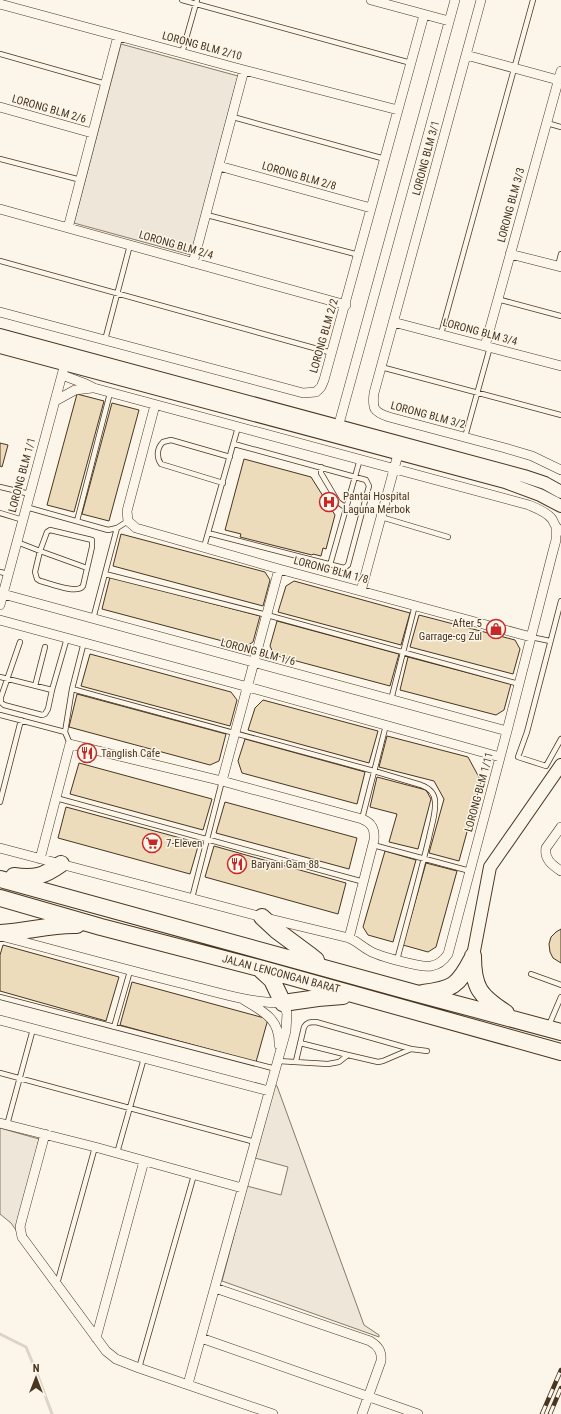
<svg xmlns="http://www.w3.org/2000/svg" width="561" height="1414" font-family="'Roboto Condensed',sans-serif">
<rect width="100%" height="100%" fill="#fbf6e9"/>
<!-- green -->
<path fill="#ede6d9" stroke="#887966" d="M121 44 238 76 191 255 74 223Z
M274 1083 277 1086 364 1325 379 1335V1337L222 1281 247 1186 281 1195 288 1167 255 1158Z
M0 1128 39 1139 18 1233 11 1223 0 1214Z"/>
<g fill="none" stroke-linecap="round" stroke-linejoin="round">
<!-- stream -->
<path stroke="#dcd4c6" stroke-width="3" d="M0 1334 26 1347 38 1376 52 1414"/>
</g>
<!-- building -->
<path fill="#ecdcbc" stroke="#4a3520" d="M77 394 104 401 74 512 47 505Z
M112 403 139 410 109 521 82 514Z
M0 443 8 445 2 467 0 466Z
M244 459 311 477 335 515 326 549 323 548 321 556 313 554 312 555 240 537 241 534 225 530Z
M121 534 265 572 270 580 263 606 113 566Z
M110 577 260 616 253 642 245 647 102 609Z
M294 581 410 613 401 645 278 612 286 586Z
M419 615 515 640 520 649 513 674 410 647Z
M277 621 399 654 390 686 274 655 270 646Z
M90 654 231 692 237 700 230 726 81 686Z
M408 657 511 684 504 710 496 715 400 690Z
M77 694 226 734 219 761 210 765 69 727Z
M263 700 378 731 369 763 248 730 255 708Z
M387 736 468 757 481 781 459 861 429 853 444 799 434 781 379 767Z
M245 739 365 772 357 804 242 773 238 761Z
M79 763 212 799 203 830 70 794Z
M377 777 426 790 431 799 418 849 389 842 397 814 370 807Z
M225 802 357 838 349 869 216 833Z
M66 807 199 843 190 874 58 838Z
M214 846 346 883 338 914 205 877Z
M385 851 416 860 393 942 368 935 363 927Z
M426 863 457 871 436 947 428 952 403 945Z
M561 929V963L553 958 550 952 549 944 551 937 556 932Z
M3 945 119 977 106 1021 0 991V955Z
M132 982 268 1019 256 1062 120 1025Z"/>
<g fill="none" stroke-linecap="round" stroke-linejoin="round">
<!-- service casing -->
<g stroke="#4a3520" stroke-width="6">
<path id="service" d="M182 0 411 63
M182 53 197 0
M0 54 106 84
M233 117 385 159
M547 123 561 127
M0 159 81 180
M207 215 359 255
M0 261 332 353
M558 266 561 254
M497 299 561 316
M441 334 533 0
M105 340 130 245
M381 367 561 415
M465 437 490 347
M321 467V473L338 502 346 508
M223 483 161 464C156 457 157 448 163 442L171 440 230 457
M0 487 30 494
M26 507 108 530 117 528 128 521
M0 513 23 520
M381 517 448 537
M77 521 110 393
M208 533 344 568 348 565 369 486 366 480 234 444
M17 542 40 551 47 532 50 530 92 540V547L83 586C77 595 49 583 40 581L37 579 35 572 40 551 87 568
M204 547 238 427
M330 565 360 459
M0 572 8 574
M105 574 267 615 519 684
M561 601 527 732 518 757 546 766 561 739
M93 619 117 528
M531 637 550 641
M20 642 1 697V702L4 705 42 715 45 714 48 709 52 690
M0 677 52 690 67 638
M35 686 45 647
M72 689 374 771 421 785C429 788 435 793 435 802 436 814 431 827 429 838 419 879 408 919 397 960
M391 700 415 605
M0 715 65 732
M70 744 65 732 72 689 84 642
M56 798 364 882
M0 802 21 720
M362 819 386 725
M373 845 470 871
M192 898 222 781
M531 974 561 985
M0 997 276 1069
M549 1025 561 997
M114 1027 130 971
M300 1043 348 1055
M278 1061 328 1064 339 1062 348 1055 378 1062 383 1061 411 1049 427 1051
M296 1061 304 1027C307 1022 310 1022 316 1022L411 1049
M0 1073 255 1142
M7 1125 33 1029
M117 1153 144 1058
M57 1284 95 1147
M139 1368 194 1175"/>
</g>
<!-- minor casing -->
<g stroke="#4a3520" stroke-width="10">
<path id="minor" d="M371 0 449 21
M481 0 374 393C372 409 374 412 389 417L505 448 532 456 561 470
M0 4 244 70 398 110
M466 55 558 80
M0 107 92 133
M219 166 371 208
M0 209 346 305
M68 228 118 36
M510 254 561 267
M193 263 244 70
M0 312 303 393 316 392 321 387 324 380 424 15
M393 322 561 366
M485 346 561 71
M62 375 86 384 94 388 529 505C536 508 547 512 552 519 555 524 555 528 561 531
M55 401 75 390 92 388
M155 405 127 511 128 521 136 528 279 569 531 637
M337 431 455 0
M361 591 400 447
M3 594 507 731
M0 605 63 371
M0 620 248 687 500 757
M222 781 279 569
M561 827 546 848C544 859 552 865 561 871
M0 848 262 917 349 938C357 941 362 947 370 951 378 956 422 968 431 966 438 965 444 960 448 954L507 731 552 555 556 540V528
M40 859 70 744 222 781 362 819C372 823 375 829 374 840L349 938
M5 937C66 953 127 970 188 985 219 993 251 1003 283 1003L287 1013 286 1031 188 1384
M244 1000C264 1012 280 1019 279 1045
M0 1020 269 1091
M0 1123 95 1147 242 1188
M45 1134 22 1219 20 1227 22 1237 106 1351 116 1359 139 1368 273 1414
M215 1288 370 1341C378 1346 382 1351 381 1361L362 1414
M96 1338 144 1161
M201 1338 418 1414"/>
</g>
<!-- tertiary casing -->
<g stroke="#4a3520" stroke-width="14">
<path id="tertiary" d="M0 335 524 476 545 483 561 492
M0 347 505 482 540 495 561 506
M473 956 490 867 561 765"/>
</g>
<!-- trunk casing -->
<g stroke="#4a3520" stroke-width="18">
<path id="trunk" d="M14 876C35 879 44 876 61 864
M0 879 415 993 561 1032
M0 898 101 927 259 968 561 1052
M262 917 276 930 311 956 316 960 317 965
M0 933C26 932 51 924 77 925
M473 956C473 988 480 996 506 1013
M259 968 272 980 283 1003 318 998 343 996
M423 993C453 989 458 986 472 959"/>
</g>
<!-- service -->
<use href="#service" stroke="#fbf6e9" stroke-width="4.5"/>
<!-- minor -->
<use href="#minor" stroke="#fbf6e9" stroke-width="9"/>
<!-- tertiary -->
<use href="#tertiary" stroke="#fbf6e9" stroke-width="12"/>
<!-- trunk -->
<use href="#trunk" stroke="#fbf6e9" stroke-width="16"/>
<!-- rail casing -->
<g stroke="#4a3520" stroke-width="4.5">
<path id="rail" d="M542 1414 561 1370
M550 1414 561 1388"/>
</g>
<!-- rail -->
<use href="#rail" stroke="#fbf6e9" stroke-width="3" stroke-dasharray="9" stroke-linecap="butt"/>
</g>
<!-- icons -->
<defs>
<g id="hospital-ring" transform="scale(1)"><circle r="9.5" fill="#fbf6e9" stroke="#c62828" stroke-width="1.5"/><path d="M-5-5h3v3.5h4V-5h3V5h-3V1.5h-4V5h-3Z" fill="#c62828"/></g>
<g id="shop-ring" transform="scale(1)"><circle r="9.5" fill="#fbf6e9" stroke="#c62828" stroke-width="1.5"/><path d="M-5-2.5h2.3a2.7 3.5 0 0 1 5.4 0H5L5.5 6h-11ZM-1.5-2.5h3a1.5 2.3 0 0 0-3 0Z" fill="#c62828"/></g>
<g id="restaurant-ring" transform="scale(1)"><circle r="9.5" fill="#fbf6e9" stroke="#c62828" stroke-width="1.5"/><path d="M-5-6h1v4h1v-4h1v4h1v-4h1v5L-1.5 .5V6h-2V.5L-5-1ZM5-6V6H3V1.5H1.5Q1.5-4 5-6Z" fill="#c62828"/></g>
<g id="supermarket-ring" transform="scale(1)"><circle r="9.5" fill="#fbf6e9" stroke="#c62828" stroke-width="1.5"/><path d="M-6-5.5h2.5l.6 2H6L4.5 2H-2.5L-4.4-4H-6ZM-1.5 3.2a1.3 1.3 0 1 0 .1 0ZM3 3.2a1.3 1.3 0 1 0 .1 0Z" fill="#c62828"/></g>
</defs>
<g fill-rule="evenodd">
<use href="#hospital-ring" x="329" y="502"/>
<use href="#shop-ring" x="496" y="629"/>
<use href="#restaurant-ring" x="87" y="753"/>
<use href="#supermarket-ring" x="152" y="843"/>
<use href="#restaurant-ring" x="237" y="864"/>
</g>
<g text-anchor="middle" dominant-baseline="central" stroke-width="3" stroke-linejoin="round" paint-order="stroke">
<!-- street labels -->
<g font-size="11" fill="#4a3520" stroke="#fbf6e9">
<text transform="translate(202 46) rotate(15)">LORONG BLM 2/10</text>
<text transform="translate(49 109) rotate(16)">LORONG BLM 2/6</text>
<text transform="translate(426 158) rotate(-75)">LORONG BLM 3/1</text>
<text transform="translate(299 176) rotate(16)">LORONG BLM 2/8</text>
<text transform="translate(511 205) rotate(-75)">LORONG BLM 3/3</text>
<text transform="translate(176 245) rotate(16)">LORONG BLM 2/4</text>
<text transform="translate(480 332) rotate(15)">LORONG BLM 3/4</text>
<text transform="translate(324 336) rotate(-74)">LORONG BLM 2/2</text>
<text transform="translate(428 415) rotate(15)">LORONG BLM 3/2</text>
<text transform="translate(22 475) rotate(-75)">LORONG BLM 1/1</text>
<text transform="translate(331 570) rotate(15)">LORONG BLM 1/8</text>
<text transform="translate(258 652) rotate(15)">LORONG BLM 1/6</text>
<text transform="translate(479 792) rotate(-75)">LORONG BLM 1/11</text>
<text transform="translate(281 974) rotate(15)">JALAN LENCONGAN BARAT</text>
</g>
<!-- poi labels -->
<g font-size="11" fill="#4a3520" stroke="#fbf6e9" text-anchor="start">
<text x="343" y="496">Pantai Hospital<tspan x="343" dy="13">Laguna Merbok</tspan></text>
<text x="482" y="623" text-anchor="end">After 5<tspan x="482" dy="13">Garrage-cg Zul</tspan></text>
<text x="101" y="753">Tanglish Cafe</text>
<text x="166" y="843">7-Eleven</text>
<text x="251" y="864">Baryani Gam 88</text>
</g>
</g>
<!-- north arrow -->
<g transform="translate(36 1378)" stroke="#fbf6e9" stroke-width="3" paint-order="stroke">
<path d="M0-3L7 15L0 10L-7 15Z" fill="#4a3520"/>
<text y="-6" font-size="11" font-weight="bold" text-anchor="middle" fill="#4a3520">N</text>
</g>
</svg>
